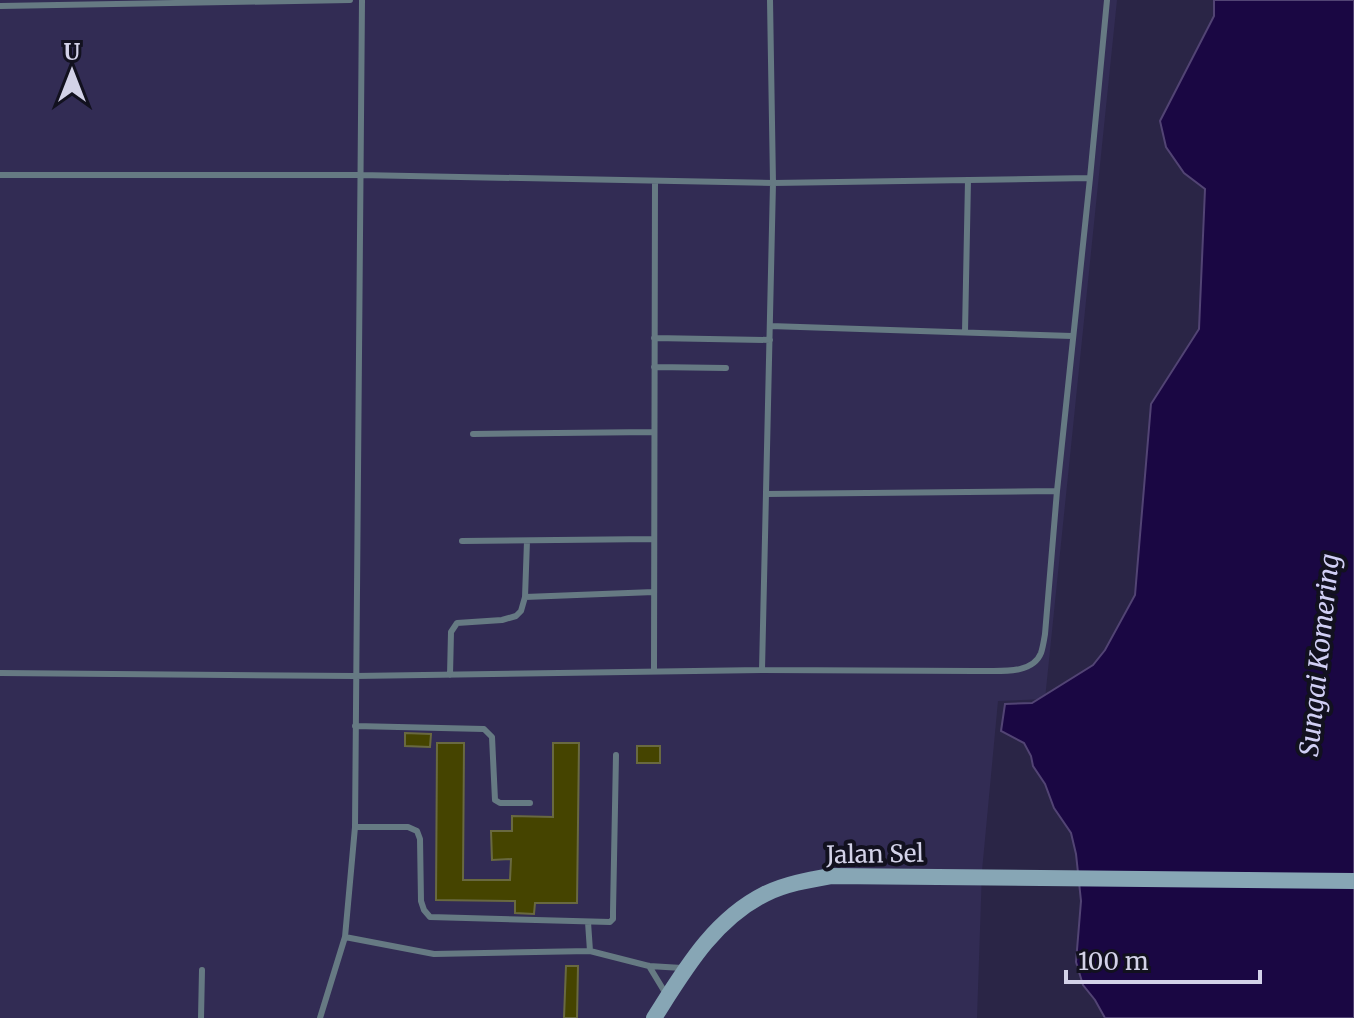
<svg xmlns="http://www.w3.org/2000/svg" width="1354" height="1018" font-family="Merriweather,serif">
<rect width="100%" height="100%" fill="#2a2546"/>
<!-- built -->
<path fill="#322c54" d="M0 0H1117L1045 699 998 701 982 871 977 1018H0Z"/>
<!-- water -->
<path fill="#1a0743" stroke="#524474" stroke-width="2" d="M1214 0H1354V1018H1105L1095 1000 1083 985 1076 962 1081 901 1076 854 1071 833 1054 808 1045 784 1033 766 1031 756 1024 743 1001 731 1005 704 1032 703 1093 665 1105 650 1135 595 1151 404 1199 329 1205 189 1184 173 1166 147 1160 121 1214 16Z"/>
<!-- building -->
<path fill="#454400" stroke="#696940" stroke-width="2" d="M405 733 431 734 430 747 405 746Z
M437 743H464L463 880H510L511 859 492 860 491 831H512V816L553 817V743H579L577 903H535L534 914 515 913V901L436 900Z
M637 746H660V763H637Z
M566 966H578L577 1018H564Z"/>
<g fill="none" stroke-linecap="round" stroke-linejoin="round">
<!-- lane -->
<path stroke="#667a83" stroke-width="6" d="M0 6 350 0
M0 175H360L773 183 1090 178
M770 326 1072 336
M965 332 968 180
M654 338 770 340
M654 367 726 368
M473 434 654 432
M766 494 1057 491
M462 541 654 539
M525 597 654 592
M762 670 773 183 770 0
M654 671 655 181
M0 673 355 676 762 670 975 671C996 670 1032 676 1041 653 1043 647 1044 640 1045 634L1057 491 1090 178 1107 0
M450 675 451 632 457 623 502 620 516 616 521 611 525 597 527 541
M355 726 484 729 492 737 495 800 500 803H530
M355 827H408L417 831 420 839 421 901 424 910 430 917 610 922 613 919V912L616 755
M588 922 590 951
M345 937 434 954 590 951 649 966 682 968
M649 966 666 994
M201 1018 202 970
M320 1018 345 937 355 827 362 0"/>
<!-- secondary -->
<path stroke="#87a6b5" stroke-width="16" d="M654 1018C684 971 713 920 765 894 785 884 808 880 831 876L1354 881"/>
</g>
<g text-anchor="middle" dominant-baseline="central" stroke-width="8" stroke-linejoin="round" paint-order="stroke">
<!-- street labels -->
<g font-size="24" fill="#d3d2e8" stroke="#12111f">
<text transform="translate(875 854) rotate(-1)">Jalan Sel</text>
</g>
<!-- water labels -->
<g font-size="26" font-style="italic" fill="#d1cff5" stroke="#12111f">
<text transform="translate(1319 655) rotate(-84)">Sungai Komering</text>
</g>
</g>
<!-- north arrow -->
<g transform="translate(72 72)" stroke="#12111f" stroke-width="6" paint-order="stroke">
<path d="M0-6L14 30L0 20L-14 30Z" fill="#d3d2e8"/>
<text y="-12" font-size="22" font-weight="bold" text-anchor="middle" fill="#d3d2e8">U</text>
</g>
<!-- scale -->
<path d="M1066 970v12h194v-12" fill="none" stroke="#d3d2e8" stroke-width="4"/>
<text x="1078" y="970" font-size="24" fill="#d3d2e8" stroke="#12111f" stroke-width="6" paint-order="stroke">100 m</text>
</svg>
